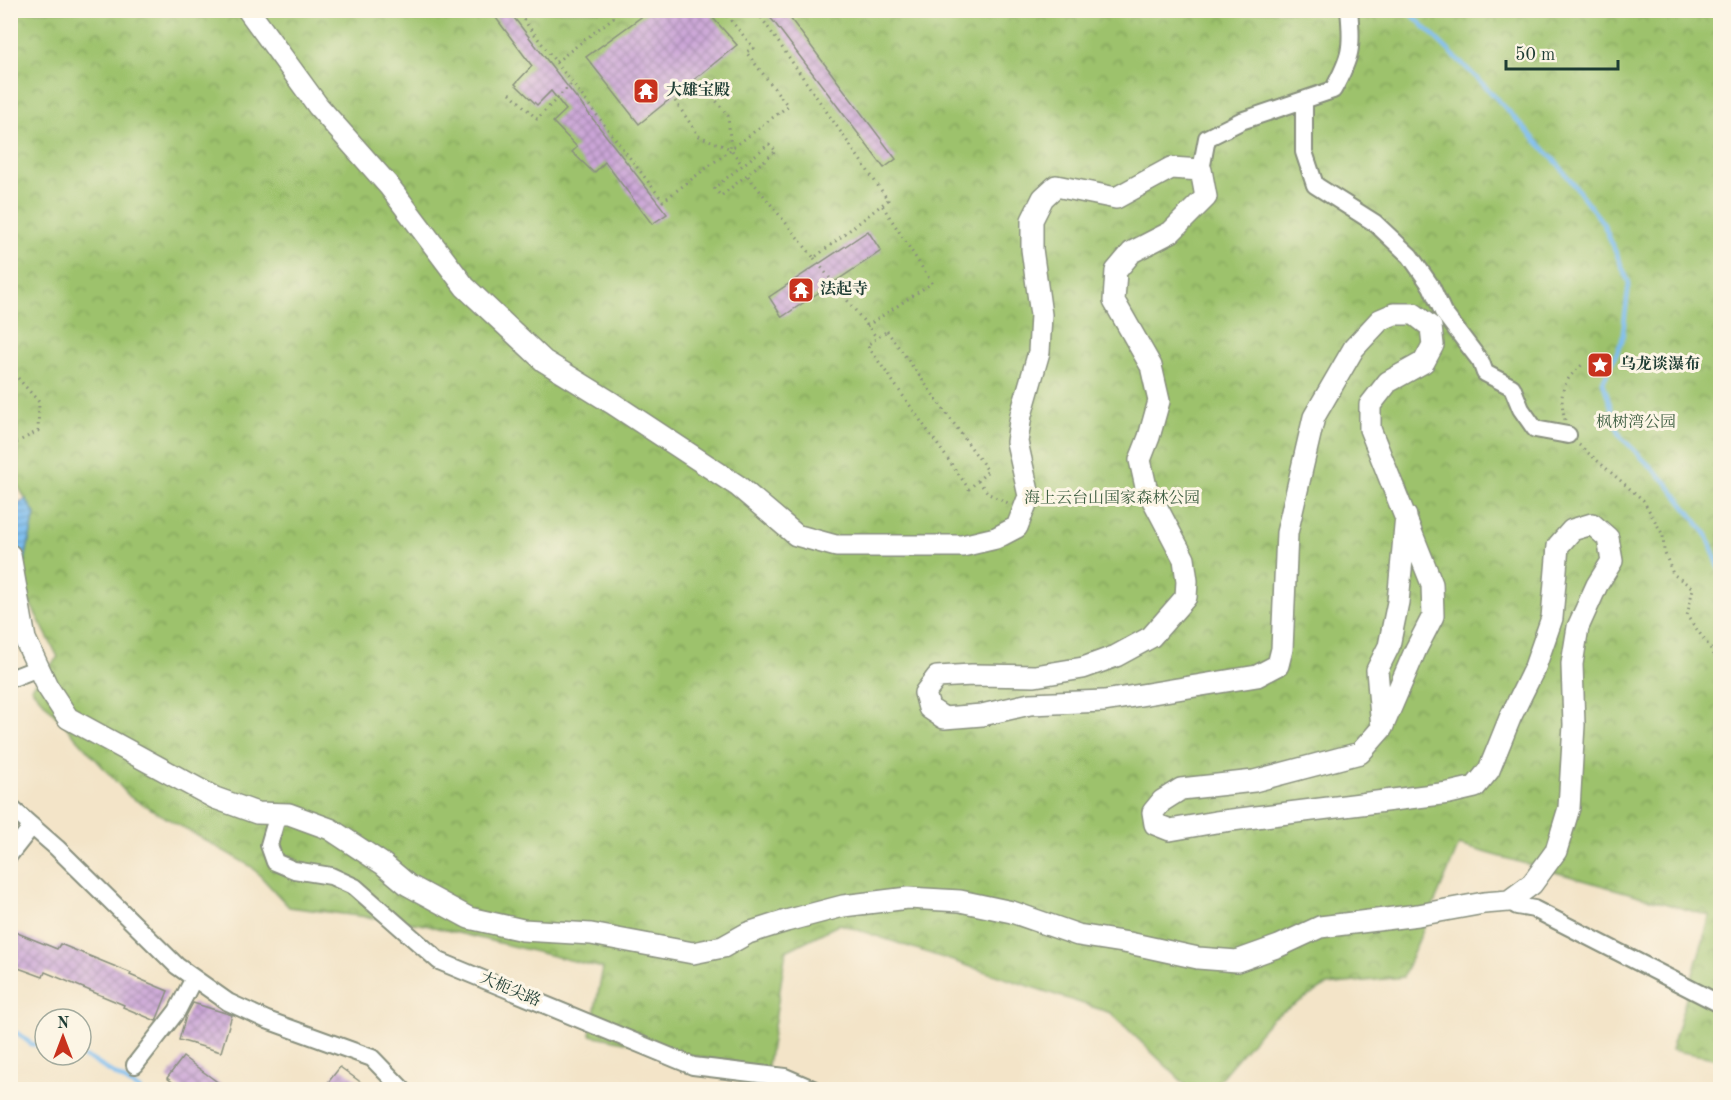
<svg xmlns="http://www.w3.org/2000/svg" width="1731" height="1100" font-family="'Old Standard TT','Noto Serif SC',serif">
<defs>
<pattern id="park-crowns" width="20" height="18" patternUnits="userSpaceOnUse" patternTransform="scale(1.5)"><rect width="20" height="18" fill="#9dc26c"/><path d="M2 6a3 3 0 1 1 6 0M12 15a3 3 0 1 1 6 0" fill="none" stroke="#7f9f5a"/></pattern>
<pattern id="water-rules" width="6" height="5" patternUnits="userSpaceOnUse" patternTransform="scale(1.5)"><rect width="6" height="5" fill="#7abcef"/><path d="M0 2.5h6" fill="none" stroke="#639ac2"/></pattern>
<pattern id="building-cross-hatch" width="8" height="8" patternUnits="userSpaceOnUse" patternTransform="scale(1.5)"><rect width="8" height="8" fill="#cba5d7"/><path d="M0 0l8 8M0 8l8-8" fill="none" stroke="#a488af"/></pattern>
</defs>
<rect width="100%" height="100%" fill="#fcf5e5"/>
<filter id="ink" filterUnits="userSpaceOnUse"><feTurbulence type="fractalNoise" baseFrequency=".0167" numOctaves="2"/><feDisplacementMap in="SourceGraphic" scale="12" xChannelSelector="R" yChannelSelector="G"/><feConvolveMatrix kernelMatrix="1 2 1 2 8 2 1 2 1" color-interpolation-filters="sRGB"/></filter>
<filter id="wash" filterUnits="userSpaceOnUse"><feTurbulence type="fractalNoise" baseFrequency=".008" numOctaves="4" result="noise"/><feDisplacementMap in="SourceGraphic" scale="24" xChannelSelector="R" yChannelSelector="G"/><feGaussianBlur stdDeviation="1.35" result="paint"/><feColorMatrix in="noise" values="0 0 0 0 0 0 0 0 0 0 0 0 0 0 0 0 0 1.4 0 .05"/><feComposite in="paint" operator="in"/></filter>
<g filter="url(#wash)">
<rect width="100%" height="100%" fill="#f3e4c8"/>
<!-- park -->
<path fill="url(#park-crowns)" stroke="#5e8050" stroke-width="1.5" d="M10 11H1720V1059L1671 1050 1710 916 1459 845 1403 977 1327 985 1272 1018 1211 1089H1190L1111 1013 840 924 786 951 767 1071 590 1035 603 968 421 924 289 907 252 867 130 797 31 688 58 657 28 599 23 569 35 514 18 486 17 427 11 421Z"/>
<!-- water -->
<path fill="url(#water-rules)" stroke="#4c7c92" stroke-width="1.5" d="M26 499 35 514 23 569 11 571V509Z"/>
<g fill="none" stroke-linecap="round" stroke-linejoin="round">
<!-- stream -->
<path stroke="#7abcef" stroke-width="4.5" d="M1407 10 1482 83 1558 164 1603 223 1629 283 1622 341 1603 382 1620 436 1666 482 1707 535 1720 570
M18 1033 31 1044 45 1046
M78 1055 90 1059 140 1090"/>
</g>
<g id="blocks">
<!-- building -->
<path fill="url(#building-cross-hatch)" d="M490 10H508L667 214 652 224 605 162 594 173 572 152 577 147 553 122 566 110 551 91 537 105 515 84 532 66Z
M651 10H706L737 45 639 124 586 57Z
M763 10H784L896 159 884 168 774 22Z
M868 231 881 251 782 317 769 297Z
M10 930 57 949 60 944 131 973 130 975 168 991 156 1021 123 1007 124 1005 45 972 43 977 10 965Z
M193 1003 232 1015 221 1052 179 1040 186 1016Z
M183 1057 227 1089H182L167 1078Z
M340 1067 370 1089H323Z"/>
</g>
</g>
<g filter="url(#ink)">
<use href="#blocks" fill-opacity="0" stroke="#89907e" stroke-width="1.5"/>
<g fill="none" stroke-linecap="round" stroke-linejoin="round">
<!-- minor casing -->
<g stroke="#89907e" stroke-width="20">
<path id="minor" d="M1304 100V152L1315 185 1375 223 1410 256 1431 286 1443 312 1481 362 1485 373 1512 387 1521 409 1535 429 1568 435
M1201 170 1207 138 1241 121 1333 90C1351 57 1353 48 1349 10
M10 677H15L38 668
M10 807 57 848 177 966 228 1002 267 1020 372 1058 403 1090
M278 814 269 845 275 862 294 870 331 876 355 887 439 961 693 1066 785 1077 815 1090
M10 854 32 826
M1509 901 1517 906 1534 909 1720 1004
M135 1065 177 1011 194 978"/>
</g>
<!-- tertiary casing -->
<g stroke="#89907e" stroke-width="24">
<path id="tertiary" d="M248 10 318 106 389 186 465 287 544 361 612 403 738 486 796 535 836 546H962L996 538 1017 527 1029 496 1017 442 1021 415 1039 352 1041 315 1032 249V220L1043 198 1056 186 1116 198 1171 168 1201 170 1206 197 1171 232 1132 252 1116 271 1114 301 1151 366 1159 401 1149 437 1140 460 1146 487 1184 559 1187 581 1186 597 1151 637 1116 656 1083 668 1035 676 972 675 937 677 925 693 929 708 944 718 982 715 1030 704 1104 701 1257 676 1278 665 1282 649 1287 533 1314 417 1354 348 1380 320 1394 314H1414L1431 327 1433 345 1424 362 1388 382 1370 405V429L1432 584 1433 616 1416 649 1382 728 1377 670 1389 646 1398 602 1406 516
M10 555 25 639 47 686 68 718 215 798 257 813 289 814 330 829 383 864 408 885 469 918 523 930 591 934 693 953 723 947 748 933 786 921 843 906 908 898 960 901 1012 912 1078 935 1129 943 1198 958 1237 961 1279 946 1320 927 1418 915 1484 903 1509 901 1532 884 1556 851 1569 808 1574 725 1572 664 1578 627 1597 585 1612 561 1608 538 1592 524 1572 530 1558 546 1552 618 1535 667 1510 718 1489 770 1475 787 1449 793 1216 822 1170 830 1155 824 1153 812 1162 801 1181 789 1254 781 1360 753 1382 728"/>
</g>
<!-- path -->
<path stroke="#89907e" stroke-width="3" stroke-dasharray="1.5 4.5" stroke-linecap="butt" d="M516 10 663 201 788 106 746 52 754 48 722 10
M556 62 623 10
M702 82 728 116 731 149 742 165
M510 93 537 119 572 83
M675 101 699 136 731 149
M769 144 776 151 721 196 714 188Z
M748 176 814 258 888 200 756 10
M814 258 877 338
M867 326 932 283 882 205
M887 331 988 471 969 489 867 345Z
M10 369 39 402 38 431 10 446
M1565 420C1559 395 1561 382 1582 365
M1579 445 1643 500 1663 535 1664 551 1673 574 1693 588 1687 616 1709 646 1720 665
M10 446 12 455 10 486
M978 481 989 494 1008 503"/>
<!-- minor -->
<use href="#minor" stroke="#fff" stroke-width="16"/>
<!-- tertiary -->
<use href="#tertiary" stroke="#fff" stroke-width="21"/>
</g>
</g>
<!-- icons -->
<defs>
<g id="temple-square" transform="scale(1.35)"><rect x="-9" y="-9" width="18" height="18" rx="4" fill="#c8321e" stroke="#fcf5e5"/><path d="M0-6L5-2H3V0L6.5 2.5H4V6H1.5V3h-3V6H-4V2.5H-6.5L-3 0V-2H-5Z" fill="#fff"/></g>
<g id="sight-square" transform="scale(1.35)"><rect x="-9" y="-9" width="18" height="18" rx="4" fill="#c8321e" stroke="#fcf5e5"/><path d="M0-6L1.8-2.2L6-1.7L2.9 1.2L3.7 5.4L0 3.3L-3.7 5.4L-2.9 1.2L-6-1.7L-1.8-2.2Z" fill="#fff"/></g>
</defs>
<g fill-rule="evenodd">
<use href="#temple-square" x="646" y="91"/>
<use href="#temple-square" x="801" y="290"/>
<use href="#sight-square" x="1600" y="365"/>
</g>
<g text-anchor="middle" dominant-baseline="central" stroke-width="6" stroke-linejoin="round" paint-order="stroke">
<!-- poi labels -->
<g font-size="16" font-weight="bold" fill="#1f3d34" stroke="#fcf5e5" text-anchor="start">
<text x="666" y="91">大雄宝殿</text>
<text x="820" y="290">法起寺</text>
<text x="1620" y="365">乌龙谈瀑布</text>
</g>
<!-- park labels -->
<g font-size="16" fill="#3e5e42" stroke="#fcf5e5">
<text x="1636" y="423">枫树湾公园</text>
<text x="1112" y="499">海上云台山国家森林公园</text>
</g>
<!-- street labels -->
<g font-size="16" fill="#1f3d34" stroke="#fcf5e5">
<text transform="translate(510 990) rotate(23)">大枙尖路</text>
</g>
</g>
<!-- margin -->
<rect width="1731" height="1100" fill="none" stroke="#fcf5e5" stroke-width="36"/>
<!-- north arrow -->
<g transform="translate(63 1037)"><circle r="28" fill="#fcf5e5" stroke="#a4ab9e" stroke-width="1.5"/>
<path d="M0-4.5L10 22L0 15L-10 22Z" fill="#c8321e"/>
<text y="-9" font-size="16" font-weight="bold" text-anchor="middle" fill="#1f3d34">N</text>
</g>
<!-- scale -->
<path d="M1506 60v9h112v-9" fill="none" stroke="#1f3d34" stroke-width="3"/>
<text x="1515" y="60" font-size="18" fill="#1f3d34" stroke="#fcf5e5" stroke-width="4.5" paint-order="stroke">50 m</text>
</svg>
